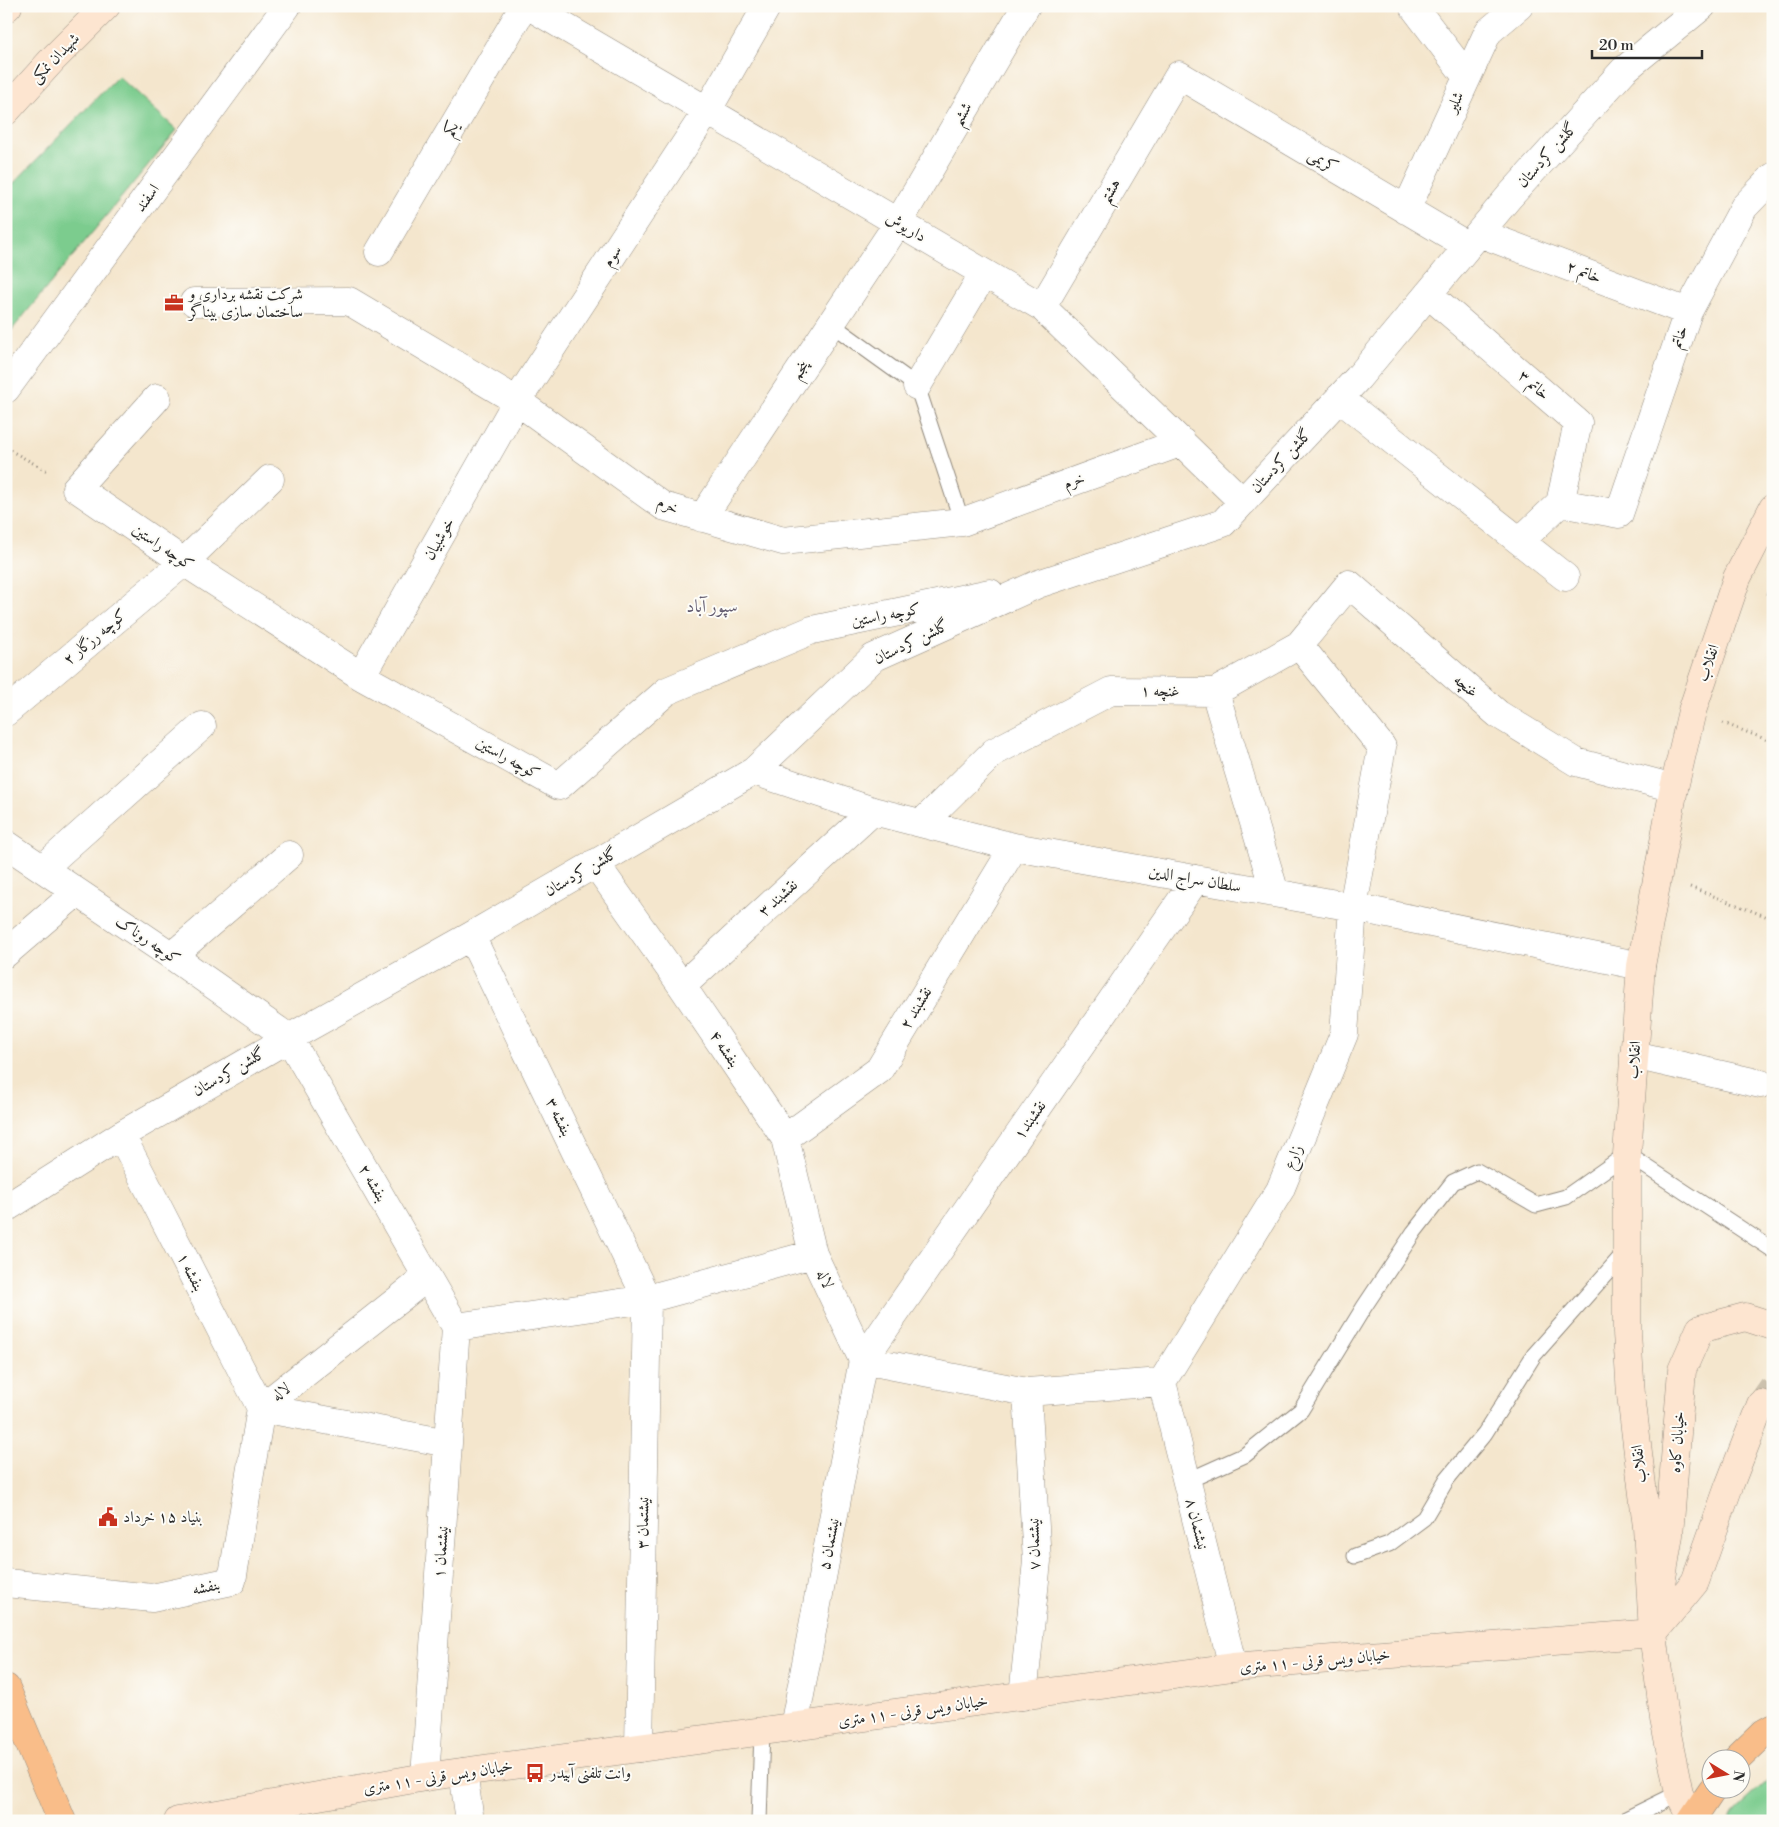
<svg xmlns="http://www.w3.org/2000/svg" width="1779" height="1827" font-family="'Libre Bodoni',Amiri,serif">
<rect width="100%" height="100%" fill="#fdfcf7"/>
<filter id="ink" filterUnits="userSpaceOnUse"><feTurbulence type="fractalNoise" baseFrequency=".02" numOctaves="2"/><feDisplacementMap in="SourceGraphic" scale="10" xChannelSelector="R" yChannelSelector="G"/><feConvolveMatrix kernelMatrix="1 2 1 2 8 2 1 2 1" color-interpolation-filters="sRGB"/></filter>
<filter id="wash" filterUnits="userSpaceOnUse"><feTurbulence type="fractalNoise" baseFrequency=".0096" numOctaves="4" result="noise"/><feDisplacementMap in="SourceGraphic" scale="20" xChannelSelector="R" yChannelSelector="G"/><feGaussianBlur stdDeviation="1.12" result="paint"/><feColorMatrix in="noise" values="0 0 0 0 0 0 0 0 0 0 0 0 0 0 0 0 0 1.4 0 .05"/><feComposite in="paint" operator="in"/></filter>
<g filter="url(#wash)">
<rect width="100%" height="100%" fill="#f4e6cd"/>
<!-- green -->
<path fill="#7bcc8e" stroke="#537c5c" d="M118 76 177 130 6 337V191Z
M1773 1776V1821H1730L1736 1810Z"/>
</g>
<g filter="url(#ink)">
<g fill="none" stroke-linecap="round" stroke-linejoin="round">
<!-- secondary-tunnel -->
<path stroke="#ccc1ad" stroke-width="28" stroke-dasharray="28 14" stroke-linecap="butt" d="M1761 1404 1773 1387"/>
<!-- lane casing -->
<g stroke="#90887c" stroke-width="17">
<path id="lane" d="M831 324 917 386 962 522
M1187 1481 1245 1455 1301 1410 1364 1307 1414 1232 1453 1182 1477 1171 1536 1205 1566 1197 1627 1154 1773 1250
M1355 1556 1389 1544 1424 1518 1447 1479 1485 1433 1534 1355 1627 1250
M759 1821 762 1731
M1622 1821 1679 1793"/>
</g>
<!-- street casing -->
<g stroke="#90887c" stroke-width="29">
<path id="street" d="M529 6 1042 307 1243 502
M1413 6 1467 77
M1406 210 1488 32 1519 6
M1479 233 1688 312
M379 252 524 6
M1428 294 1578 423 1560 503 1619 514 1688 312 1744 207 1773 177
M194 302 349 301 517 401 663 506 783 541 962 522 1182 442
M1042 307 1179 75 1468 246
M917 386 984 273
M6 389 287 6
M157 398 76 488 184 562 361 676 559 786 667 691 812 630 990 593
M1339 398 1565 577
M702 518 898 223 1026 6
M1520 541 1560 503
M1299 645 1349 584 1498 714 1576 762 1674 788
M361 676 517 401 707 111 767 6
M1215 692 1275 893
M6 712 184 562 270 479
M754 771 873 811 1014 847 1353 907 1641 966
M922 823 994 752 1111 691 1215 692 1299 645 1382 747 1353 907 1344 1034 1280 1190 1162 1382
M6 844 172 956 289 1038 456 1327
M595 863 682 986 785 1138 813 1254 863 1360 1027 1392 1162 1382
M43 868 202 726
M471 936 647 1299 639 1748
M6 953 77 892
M172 956 289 855
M682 986 873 811
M1634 1055 1761 1084
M121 1135 261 1408
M785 1138 879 1070 1014 847
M6 1208 121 1135 289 1038 471 936 754 771 873 658 1038 584 1223 523 1358 378 1509 197 1624 70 1702 6
M456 1327 647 1299 813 1254
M1162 1382 1233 1667
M261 1408 427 1277
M261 1408 448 1443
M6 1583 152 1598 232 1581 261 1408
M1023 1696 1037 1561 1027 1392
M794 1727 863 1360 1196 879
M463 1772 470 1821
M425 1777 456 1327"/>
</g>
<!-- secondary casing -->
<g stroke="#90887c" stroke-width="29">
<path id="secondary" d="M6 8 8 6
M6 111 53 59 106 6
M1661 1584 1669 1535 1682 1370 1700 1329 1745 1317 1773 1326
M1653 1633 1695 1582 1729 1486 1761 1404
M1692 1819 1679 1793 1664 1719 1653 1633 1647 1527 1631 1395 1627 1333V1154L1641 966 1674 788 1692 711 1737 578 1773 508
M178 1821 425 1777 1233 1667 1653 1633"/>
</g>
<!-- primary casing -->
<g stroke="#90887c" stroke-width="29">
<path id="primary" d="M6 1688 62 1821
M1736 1760 1764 1733 1773 1728
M1691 1821 1712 1790"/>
</g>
<!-- path -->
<path stroke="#90887c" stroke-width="3" stroke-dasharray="1 4" stroke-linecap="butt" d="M6 448 49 472
M1766 593 1773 596
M1723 723 1773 742
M1690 887 1773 919"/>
<!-- lane -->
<use href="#lane" stroke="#fff" stroke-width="15"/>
<!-- street -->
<use href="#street" stroke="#fff" stroke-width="28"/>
<!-- secondary -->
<use href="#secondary" stroke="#fde5d0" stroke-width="28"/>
<!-- primary -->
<use href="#primary" stroke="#f9bd89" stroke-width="28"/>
</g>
</g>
<!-- icons -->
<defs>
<g id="office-bare" transform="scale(1.5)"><path d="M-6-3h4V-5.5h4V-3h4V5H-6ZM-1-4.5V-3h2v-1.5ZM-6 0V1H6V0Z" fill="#c8321e" stroke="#fdfcf7" stroke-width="2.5" paint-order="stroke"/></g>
<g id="civic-bare" transform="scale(1.5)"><path d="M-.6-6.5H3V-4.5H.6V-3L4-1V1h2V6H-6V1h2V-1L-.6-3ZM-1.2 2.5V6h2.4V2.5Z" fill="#c8321e" stroke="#fdfcf7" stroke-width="2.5" paint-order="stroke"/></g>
<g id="bus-bare" transform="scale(1.5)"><path d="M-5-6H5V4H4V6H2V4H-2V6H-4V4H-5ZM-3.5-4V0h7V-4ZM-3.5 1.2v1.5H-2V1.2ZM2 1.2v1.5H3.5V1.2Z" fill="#c8321e" stroke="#fdfcf7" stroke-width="2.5" paint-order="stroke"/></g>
</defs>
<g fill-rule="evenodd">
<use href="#office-bare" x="174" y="303"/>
<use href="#civic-bare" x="108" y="1517"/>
<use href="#bus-bare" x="535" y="1773"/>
</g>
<g text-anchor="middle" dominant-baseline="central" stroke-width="4" stroke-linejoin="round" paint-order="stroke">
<!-- street labels -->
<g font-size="16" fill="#2b2b2b" stroke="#fdfcf7">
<text transform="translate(55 58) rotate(-46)">شهیدان نمکی</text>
<text transform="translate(1455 102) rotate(-66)">شلیر</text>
<text transform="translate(962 114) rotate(-59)">ششم</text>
<text transform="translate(451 129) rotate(-59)">یکم</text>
<text transform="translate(1547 155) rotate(-48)">گلشن کردستان</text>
<text transform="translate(1323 161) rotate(31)">کریمی</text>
<text transform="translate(1110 191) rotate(-60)">هشتم</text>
<text transform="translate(147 198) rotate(-54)">اسفند</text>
<text transform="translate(906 227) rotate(30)">داریوش</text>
<text transform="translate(612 256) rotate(-57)">سوم</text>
<text transform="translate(1584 272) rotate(21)">خاتم ۲</text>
<text transform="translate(1679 337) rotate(-71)">خاتم</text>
<text transform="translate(800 370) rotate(-56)">پنجم</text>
<text transform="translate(1534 385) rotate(41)">خاتم ۳</text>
<text transform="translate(1281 461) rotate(-47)">گلشن کردستان</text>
<text transform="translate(1074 481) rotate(-20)">خرم</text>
<text transform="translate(668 505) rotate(24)">خرم</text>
<text transform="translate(439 539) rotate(-60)">خوشبیان</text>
<text transform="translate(163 547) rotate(34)">کوچه راستین</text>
<text transform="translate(886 615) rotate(-11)">کوچه راستین</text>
<text transform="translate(95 637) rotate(-40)">کوچه رزگار ۲</text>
<text transform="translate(911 642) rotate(-26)">گلشن کردستان</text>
<text transform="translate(1708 663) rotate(-71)">انقلاب</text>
<text transform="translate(1466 686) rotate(41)">غنچه</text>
<text transform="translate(1160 691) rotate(1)">غنچه ۱</text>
<text transform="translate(508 758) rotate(29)">کوچه راستین</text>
<text transform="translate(581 872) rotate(-30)">گلشن کردستان</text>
<text transform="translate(1195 879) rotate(10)">سلطان سراج الدین</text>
<text transform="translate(778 898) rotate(-42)">نقشبند ۳</text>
<text transform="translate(148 940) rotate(34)">کوچه روناک</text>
<text transform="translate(916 1008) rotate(-59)">نقشبند ۲</text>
<text transform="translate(725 1049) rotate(56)">بنفشه ۴</text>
<text transform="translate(1634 1060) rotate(-86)">انقلاب</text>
<text transform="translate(229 1072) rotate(-30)">گلشن کردستان</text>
<text transform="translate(559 1117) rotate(64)">بنفشه ۳</text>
<text transform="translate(1030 1120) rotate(-55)">نقشبند۱</text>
<text transform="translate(1293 1157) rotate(-68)">زارع</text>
<text transform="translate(373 1183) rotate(60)">بنفشه ۲</text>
<text transform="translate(191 1272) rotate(63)">بنفشه ۱</text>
<text transform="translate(825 1279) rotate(65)">لاله</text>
<text transform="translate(281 1392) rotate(-38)">لاله</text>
<text transform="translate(1677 1442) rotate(-86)">خیابان کاوه</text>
<text transform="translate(1639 1464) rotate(-97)">انقلاب</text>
<text transform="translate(643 1523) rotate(-89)">نیشتمان ۳</text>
<text transform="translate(1197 1524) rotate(76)">نیشتمان ۸</text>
<text transform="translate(829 1544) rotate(-79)">نیشتمان ۵</text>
<text transform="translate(1034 1544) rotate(-91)">نیشتمان ۷</text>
<text transform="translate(441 1552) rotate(-86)">نیشتمان ۱</text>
<text transform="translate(206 1587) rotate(-12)">بنفشه</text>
<text transform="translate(1315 1661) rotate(-5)">خیابان ویس قرنی - ۱۱ متری</text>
<text transform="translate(913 1711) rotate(-8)">خیابان ویس قرنی - ۱۱ متری</text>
<text transform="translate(438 1777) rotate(-9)">خیابان ویس قرنی - ۱۱ متری</text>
</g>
<!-- poi labels -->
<g font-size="16" fill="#2b2b2b" stroke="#fdfcf7" text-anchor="start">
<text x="189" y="294">شرکت نقشه برداری و<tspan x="189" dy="18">ساختمان سازی بیناگر</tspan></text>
<text x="123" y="1517">بنیاد ۱۵ خرداد</text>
<text x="550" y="1773">وانت تلفنی آبیدر</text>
</g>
<!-- neighbourhood labels -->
<g font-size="18" fill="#615a6e" stroke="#fdfcf7">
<text x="712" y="606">سپور آباد</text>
</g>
</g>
<!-- margin -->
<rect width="1779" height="1827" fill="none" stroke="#fdfcf7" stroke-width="25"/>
<!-- north arrow -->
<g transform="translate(1726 1774) rotate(100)"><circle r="24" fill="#fdfcf7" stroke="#a9a8a5"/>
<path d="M0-4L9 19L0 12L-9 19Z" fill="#c8321e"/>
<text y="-8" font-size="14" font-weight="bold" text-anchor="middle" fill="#2b2b2b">N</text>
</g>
<!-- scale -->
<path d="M1592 50v8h110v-8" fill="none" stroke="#2b2b2b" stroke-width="2.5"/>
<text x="1599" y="50" font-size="15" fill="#2b2b2b" stroke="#fdfcf7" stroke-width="4" paint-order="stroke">20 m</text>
</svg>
